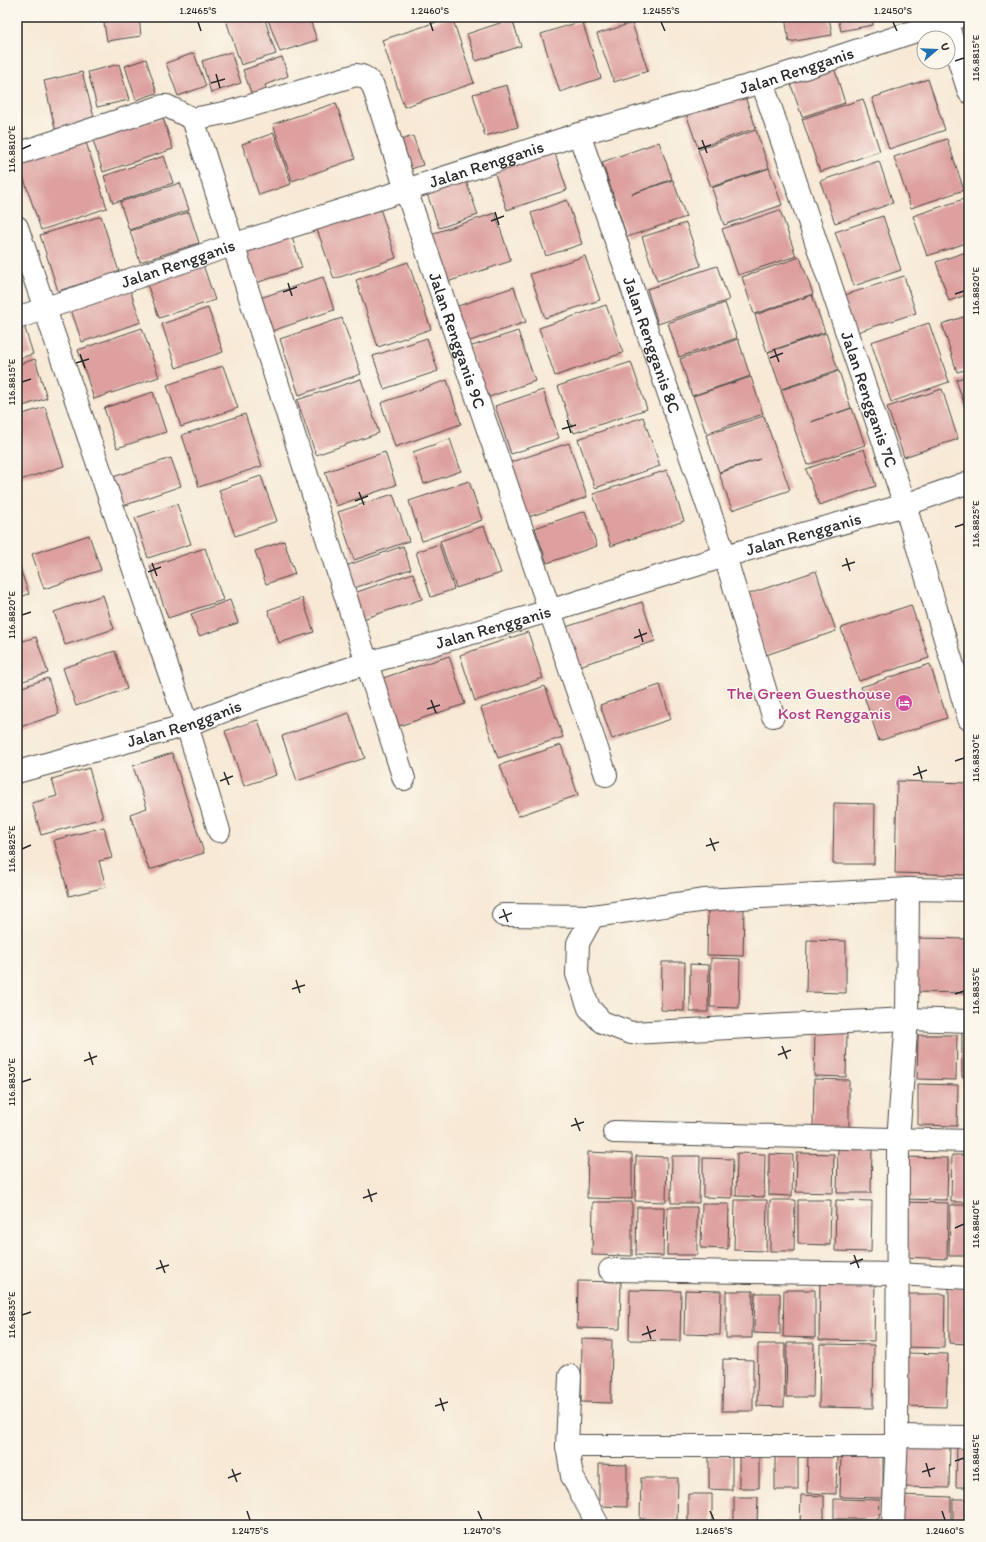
<svg xmlns="http://www.w3.org/2000/svg" width="986" height="1542" font-family="Itim,sans-serif">
<rect width="100%" height="100%" fill="#fbf7ec"/>
<filter id="ink" filterUnits="userSpaceOnUse"><feTurbulence type="fractalNoise" baseFrequency=".025" numOctaves="2"/><feDisplacementMap in="SourceGraphic" scale="8" xChannelSelector="R" yChannelSelector="G"/><feConvolveMatrix kernelMatrix="1 2 1 2 8 2 1 2 1" color-interpolation-filters="sRGB"/></filter>
<filter id="wash" filterUnits="userSpaceOnUse"><feTurbulence type="fractalNoise" baseFrequency=".012" numOctaves="4" result="noise"/><feDisplacementMap in="SourceGraphic" scale="16" xChannelSelector="R" yChannelSelector="G"/><feGaussianBlur stdDeviation="0.9" result="paint"/><feColorMatrix in="noise" values="0 0 0 0 0 0 0 0 0 0 0 0 0 0 0 0 0 1.4 0 .05"/><feComposite in="paint" operator="in"/></filter>
<g filter="url(#wash)">
<rect width="100%" height="100%" fill="#f7e9d5"/>
<g id="blocks">
<!-- building -->
<path fill="#dda09f" d="M103 17H139L141 36 107 41Z
M225 17H264L276 54 241 65Z
M267 17H309L317 40 280 52Z
M452 17 474 83 404 107 382 40Z
M785 17H829L832 35 789 42Z
M838 17H871L873 25 841 31Z
M512 19 521 46 476 61 467 34Z
M582 21 601 78 560 92 541 34Z
M632 23 648 71 614 82 597 34Z
M231 52 241 83 211 93 202 61Z
M194 53 206 86 178 96 166 63Z
M282 57 288 76 265 85 268 93 253 98 243 70Z
M146 59 157 93 136 100 125 66Z
M832 61 845 103 802 117 788 76Z
M119 64 129 100 97 107 88 72Z
M82 72 95 121 56 132 44 81Z
M928 79 945 130 889 149 872 98Z
M507 85 518 127 485 136 473 94Z
M743 91 756 128 698 148 685 111Z
M863 99 880 151 820 172 802 119Z
M336 103 355 159 292 181 273 124Z
M163 118 173 149 103 172 93 140Z
M756 130 769 168 711 187 698 150Z
M274 133 291 184 259 195 242 144Z
M413 136 423 165 405 171 395 142Z
M85 139 107 208 41 230 18 161Z
M947 139 964 190 911 208 894 157Z
M659 142 672 179 632 194 673 180 686 217 627 237 602 162Z
M552 144 567 190 507 210 492 165Z
M164 156 173 183 113 203 104 176Z
M879 161 893 203 835 223 820 181Z
M769 168 782 205 724 225 712 188Z
M465 178 478 215 439 228 426 191Z
M180 183 189 210 129 230 120 202Z
M967 198 969 203V242L927 256 913 216Z
M567 200 582 244 546 256 531 213Z
M380 208 396 258 334 279 317 229Z
M780 210 796 256 738 275 722 229Z
M189 212 199 243 140 262 130 231Z
M495 213 511 261 441 284 425 236Z
M101 216 119 272 58 291 40 235Z
M883 216 901 270 854 286 835 232Z
M686 223 701 266 657 281 642 237Z
M290 231 302 268 256 283 243 246Z
M969 251V294L949 301 936 262Z
M585 256 600 300 545 318 530 274Z
M800 257 813 294 754 314 742 277Z
M202 262 215 300 159 318 146 281Z
M408 262 431 329 378 347 356 280Z
M717 266 729 300 658 324 647 289Z
M904 276 916 313 854 333 842 296Z
M323 277 334 310 263 334 251 301Z
M128 284 141 322 82 342 69 304Z
M514 287 526 322 464 343 452 308Z
M812 295 825 332 767 352 755 315Z
M725 303 737 338 679 357 668 323Z
M606 305 623 353 555 376 539 328Z
M208 308 223 352 176 368 162 324Z
M969 315V369L957 372 942 324Z
M342 318 361 374 299 395 280 339Z
M23 322 33 354 17 359V324Z
M929 323 949 382 891 402 871 342Z
M142 328 159 377 94 399 78 350Z
M518 331 535 381 486 398 469 347Z
M826 333 838 370 781 389 768 352Z
M427 338 438 371 384 389 373 356Z
M738 339 750 376 692 396 680 359Z
M35 359 47 398 17 408V365Z
M631 362 647 409 574 433 558 386Z
M223 366 238 408 181 427 167 385Z
M839 371 851 408 811 422 852 408 865 445 807 465 781 390Z
M969 375V418L956 380Z
M751 377 763 414 706 433 693 396Z
M361 379 379 433 316 455 297 400Z
M447 380 461 424 395 447 381 403Z
M942 389 958 439 904 457 887 407Z
M543 390 559 438 511 454 495 406Z
M153 392 166 432 117 448 104 408Z
M45 407 64 466 17 481V416Z
M245 414 262 466 199 487 182 435Z
M764 416 790 490 732 510 719 473 760 459 719 472 706 435Z
M643 417 660 466 595 488 578 439Z
M450 439 461 471 424 484 413 452Z
M569 443 587 497 523 519 505 464Z
M864 449 876 486 819 505 806 469Z
M385 452 396 485 336 506 325 472Z
M171 458 181 486 120 507 110 478Z
M667 470 684 521 611 546 593 494Z
M261 476 277 521 235 536 219 490Z
M469 481 482 520 422 541 409 501Z
M393 494 409 541 354 560 338 512Z
M177 504 191 544 148 558 135 518Z
M585 511 597 546 547 563 535 528Z
M484 526 501 573 456 588 440 541Z
M89 535 101 570 44 589 32 554Z
M284 541 295 574 266 584 255 551Z
M439 544 454 589 431 597 416 552Z
M403 546 411 569 345 591 337 569Z
M205 548 223 600 168 618 150 566Z
M17 560 29 594 17 598Z
M816 571 836 631 766 655 746 595Z
M413 573 422 599 357 621 348 595Z
M103 595 114 629 65 645 54 612Z
M302 598 314 632 279 643 268 610Z
M230 600 238 623 199 636 191 614Z
M642 602 655 641 579 666 566 627Z
M911 605 929 658 859 681 841 628Z
M17 623 21 635 17 637Z
M528 632 543 678 475 701 460 655Z
M36 637 48 673 17 683V643Z
M115 651 127 689 76 706 63 668Z
M449 656 465 704 399 726 383 678Z
M930 664 947 718 879 741 861 687Z
M48 678 59 714 17 728V689Z
M660 685 671 719 612 739 600 705Z
M545 686 563 737 498 758 481 708Z
M349 713 365 758 297 781 282 736Z
M258 720 276 775 244 786 225 731Z
M561 745 578 795 518 816 500 765Z
M172 753 204 853 149 870 130 814 147 808 133 766Z
M89 768 103 818 41 835 32 803 57 796 52 779Z
M897 781 969 783V875L895 873Z
M834 803 875 804 874 864H833Z
M104 827 112 858 99 861 106 887 69 896 54 840Z
M708 907 744 908 743 956 707 955Z
M915 938 969 939V993L914 992Z
M807 940 846 941V993L806 992Z
M711 958 740 959 739 1008 710 1007Z
M662 962H685L684 1011 661 1010Z
M690 964 709 965 708 1012H690Z
M962 1030H969V1077H962Z
M815 1031 847 1032 846 1077 814 1076Z
M918 1035H957L956 1080 917 1079Z
M814 1079 849 1080V1128L813 1127Z
M918 1084 958 1085 957 1126 918 1125Z
M838 1148 872 1149 871 1193H837Z
M588 1152 632 1154V1199L587 1198Z
M737 1153 765 1154 764 1197 736 1196Z
M797 1153 834 1154 833 1193 796 1192Z
M769 1154 793 1155 792 1196 769 1195Z
M952 1155H969V1202H951Z
M636 1156 667 1157 666 1202 635 1201Z
M672 1156H700L699 1203H671Z
M903 1157 948 1158 947 1200 902 1199Z
M703 1158 733 1159 732 1198 703 1197Z
M735 1200H767L766 1251 734 1250Z
M770 1200H795L794 1251H770Z
M798 1200H831L830 1245 798 1244Z
M836 1200 872 1201 871 1252 835 1251Z
M593 1202H632V1256L592 1255Z
M904 1202 948 1203 947 1259 903 1257Z
M702 1204H729L728 1249 701 1248Z
M950 1205H969V1256H949Z
M637 1207H664L663 1256 636 1255Z
M668 1207H697V1255H667Z
M820 1278 875 1279 874 1341 819 1340Z
M578 1281 621 1282 620 1329 577 1328Z
M949 1287H969V1344L949 1343Z
M630 1290 681 1291 680 1341 629 1340Z
M685 1290 721 1291 720 1335 684 1334Z
M784 1290H815V1338L783 1337Z
M726 1291H753L752 1338H726Z
M755 1293H780V1334L754 1333Z
M905 1294H945L944 1348 904 1347Z
M582 1339 612 1340 611 1403 581 1402Z
M787 1343H814L813 1397H786Z
M758 1344H785L784 1407 757 1406Z
M820 1344 874 1345 873 1408 819 1407Z
M903 1353 948 1354 946 1407 902 1406Z
M723 1359 753 1360V1411H722Z
M957 1440H969V1487H956Z
M904 1444H950L949 1488 903 1487Z
M775 1454 798 1455V1490H775Z
M808 1454H837L836 1494 807 1493Z
M841 1454 883 1455V1498L840 1497Z
M709 1456H732V1490L709 1489Z
M739 1456 759 1457V1488H739Z
M599 1464 627 1465V1507L599 1506Z
M641 1478H678L677 1520 640 1519Z
M688 1494H712V1525H688Z
M801 1495 824 1496V1525H800Z
M900 1495 951 1497V1525H900Z
M734 1497H758L757 1525H734Z
M834 1499 880 1500 879 1519H834Z
M953 1499H969V1525H953Z
M836 1521 876 1522 875 1525H836Z"/>
</g>
</g>
<g filter="url(#ink)">
<use href="#blocks" fill-opacity="0" stroke="#4a4844" stroke-width="1"/>
<g fill="none" stroke-linecap="round" stroke-linejoin="round">
<!-- minor casing -->
<g stroke="#4a4844" stroke-width="24">
<g id="minor">
<path d="M945 17 969 92"/>
<path id="s1" d="M762 82 905 505 969 719"/>
<path id="s2" d="M193 119 229 112 356 75C365 76 368 79 373 86L406 190 606 775"/>
<path id="s3" d="M579 134 725 556 773 716"/>
<path d="M17 154 163 106H167L193 119 404 779"/>
<path d="M17 227 187 725 219 831"/>
<path id="s4" d="M17 318 232 245 406 190 579 134 762 82 958 17"/>
<path id="s5" d="M17 772 187 725 261 697 367 663 549 611 725 556 905 505 969 482"/>
<path d="M503 915 593 916 705 900 908 889 969 890"/>
<path d="M593 916 578 943 577 974 589 1008 602 1022 631 1033 907 1019 969 1021"/>
<path d="M614 1132 969 1141"/>
<path d="M610 1270 897 1274 969 1278"/>
<path d="M570 1376 567 1446 572 1476 598 1525"/>
<path d="M897 1436 969 1437"/>
<path d="M567 1446H896"/>
<path d="M893 1525 897 1436 898 1140 907 1019 908 889"/>
</g>
</g>
<!-- minor -->
<use href="#minor" stroke="#fff" stroke-width="22"/>
</g>
</g>
<!-- ticks -->
<path fill="none" stroke="#2b2b2b" stroke-width="1.5" d="M198 22 201 31M430 22 433 31M661 22 665 31M893 22 897 31M955 61 964 58M216 74 220 88M211 83 225 79M702 140 707 153M22 149 31 145M698 149 711 145M495 212 499 225M491 221 504 216M288 283 292 296M283 292 297 287M955 294 964 291M774 349 779 362M80 354 85 368M770 358 783 353M76 363 89 359M22 382 31 379M567 420 571 433M562 429 576 425M359 492 364 505M355 501 368 496M955 527 964 524M846 558 850 571M152 563 157 576M842 566 855 562M148 572 161 567M22 615 31 612M639 629 643 642M634 638 647 633M431 700 436 713M427 709 440 705M955 761 964 758M918 766 922 779M224 772 229 785M913 775 927 770M220 781 233 776M710 838 715 851M706 846 719 842M22 849 31 845M503 909 508 922M499 918 512 913M296 980 300 993M292 989 305 985M955 994 964 991M782 1046 787 1059M89 1052 93 1065M778 1055 791 1050M84 1061 97 1056M22 1082 31 1079M575 1118 580 1131M571 1126 584 1122M368 1189 372 1202M363 1198 377 1193M955 1228 964 1224M854 1255 859 1268M160 1260 165 1273M850 1264 863 1259M156 1269 169 1265M22 1315 31 1312M647 1326 651 1339M642 1335 656 1330M440 1398 444 1411M435 1406 448 1402M955 1461 964 1458M926 1463 930 1477M232 1469 237 1482M922 1472 935 1468M228 1478 241 1473M247 1511 250 1520M478 1511 482 1520M710 1511 714 1520M942 1511 945 1520"/>
<!-- icons -->
<defs>
<g id="hotel-disc" transform="scale(0.9)"><circle r="9.5" fill="#d1479c" stroke="#fbf7ec"/><path d="M-6-4.5h1.5V1H6V5H4.5V3h-9V5H-6ZM-4 0a1.8 1.8 0 1 1 3.6 0ZM.5 0V-2.5h3Q6-2.5 6 0Z" fill="#fff"/></g>
</defs>
<g fill-rule="evenodd">
<use href="#hotel-disc" x="904" y="703"/>
</g>
<g text-anchor="middle" dominant-baseline="central" stroke-width="3" stroke-linejoin="round" paint-order="stroke">
<!-- street labels -->
<g font-size="17" fill="#2b2b2b" stroke="#fbf7ec">
<text stroke="none"><textPath href="#s4" startOffset="818">Jalan Rengganis</textPath></text>
<text stroke="none"><textPath href="#s4" startOffset="494">Jalan Rengganis</textPath></text>
<text stroke="none"><textPath href="#s4" startOffset="170">Jalan Rengganis</textPath></text>
<text stroke="none"><textPath href="#s2" startOffset="458">Jalan Rengganis 9C</textPath></text>
<text stroke="none"><textPath href="#s3" startOffset="223">Jalan Rengganis 8C</textPath></text>
<text stroke="none"><textPath href="#s1" startOffset="335">Jalan Rengganis 7C</textPath></text>
<text stroke="none"><textPath href="#s5" startOffset="822">Jalan Rengganis</textPath></text>
<text stroke="none"><textPath href="#s5" startOffset="498">Jalan Rengganis</textPath></text>
<text stroke="none"><textPath href="#s5" startOffset="174">Jalan Rengganis</textPath></text>
</g>
<!-- hotel labels -->
<g font-size="17" fill="#b23c85" stroke="#fbf7ec" text-anchor="end">
<text x="891" y="693">The Green Guesthouse<tspan x="891" dy="20">Kost Rengganis</tspan></text>
</g>
</g>
<!-- margin -->
<rect width="986" height="1542" fill="none" stroke="#fbf7ec" stroke-width="44"/>
<!-- north arrow -->
<g transform="translate(936 50) rotate(71)"><circle r="19" fill="#fbf7ec" stroke="#a8a59f"/>
<path d="M0-3L7 15L0 10L-7 15Z" fill="#1f6fb2"/>
<text y="-6" font-size="11" font-weight="bold" text-anchor="middle" fill="#2b2b2b">U</text>
</g>
<rect x="22" y="22" width="942" height="1498" fill="none" stroke="#2b2b2b" stroke-width="1.5"/>
<g font-size="10" text-anchor="middle" fill="#2b2b2b">
<text x="198" y="14">1.2465°S</text>
<text x="430" y="14">1.2460°S</text>
<text x="661" y="14">1.2455°S</text>
<text x="893" y="14">1.2450°S</text>
<text transform="translate(975 58) rotate(-90)" y="4">116.8815°E</text>
<text transform="translate(11 149) rotate(-90)" y="4">116.8810°E</text>
<text transform="translate(975 291) rotate(-90)" y="4">116.8820°E</text>
<text transform="translate(11 382) rotate(-90)" y="4">116.8815°E</text>
<text transform="translate(975 524) rotate(-90)" y="4">116.8825°E</text>
<text transform="translate(11 615) rotate(-90)" y="4">116.8820°E</text>
<text transform="translate(975 758) rotate(-90)" y="4">116.8830°E</text>
<text transform="translate(11 849) rotate(-90)" y="4">116.8825°E</text>
<text transform="translate(975 991) rotate(-90)" y="4">116.8835°E</text>
<text transform="translate(11 1082) rotate(-90)" y="4">116.8830°E</text>
<text transform="translate(975 1224) rotate(-90)" y="4">116.8840°E</text>
<text transform="translate(11 1315) rotate(-90)" y="4">116.8835°E</text>
<text transform="translate(975 1458) rotate(-90)" y="4">116.8845°E</text>
<text x="250" y="1534">1.2475°S</text>
<text x="482" y="1534">1.2470°S</text>
<text x="714" y="1534">1.2465°S</text>
<text x="945" y="1534">1.2460°S</text>
</g>
</svg>
